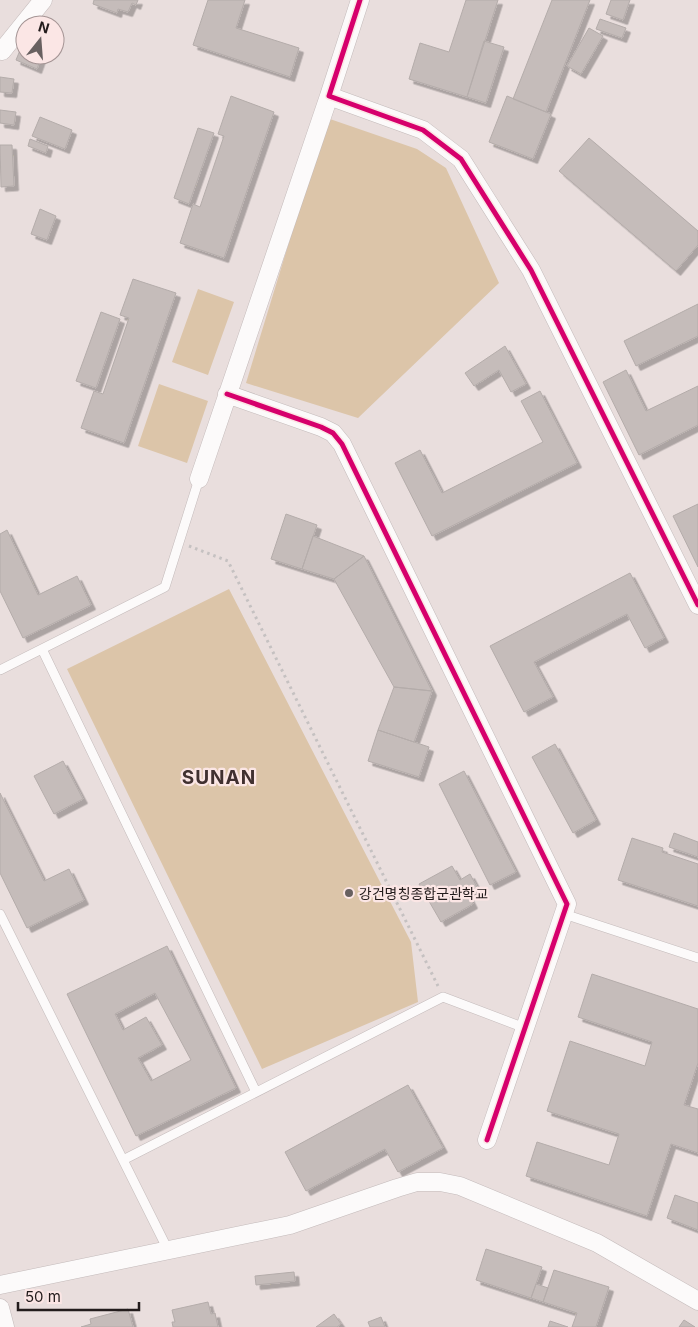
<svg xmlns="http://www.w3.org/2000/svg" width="698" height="1327" font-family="Inter,'Noto Sans KR',sans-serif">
<defs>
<filter id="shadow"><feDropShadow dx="4.5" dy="4.5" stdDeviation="0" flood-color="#0004"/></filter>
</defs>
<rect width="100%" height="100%" fill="#e9dedd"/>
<!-- green -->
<path fill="#dcc5a9" d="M327 118 417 149 446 168 499 283 358 418 246 383Z
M198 289 234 302 208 375 172 362Z
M159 384 208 401 187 463 138 446Z
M229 589 411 942 418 1002 262 1069 67 669Z"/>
<!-- building -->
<path fill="#c5bcba" stroke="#b4acaa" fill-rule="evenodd" filter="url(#shadow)" d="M94 0H138L136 5 132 3 128 12 118 9 117 13 93 4Z
M208 0H245L236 28 299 48 290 77 193 45Z
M466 0H498L467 97 409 79 420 43 449 52Z
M552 0H590L546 112 513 99Z
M611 0H630L623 20 606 14Z
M600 19 626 28 622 38 596 29Z
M589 28 603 36 581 74 567 66Z
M25 38V55H42L37 69 16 60Z
M484 41 504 47 486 103 467 97Z
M0 77 14 79 12 93 0 92Z
M231 96 274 112 224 258 180 243 193 204 200 207 224 136 218 134Z
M507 96 551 114 533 159 489 142Z
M0 110 16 112 14 125 0 123Z
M40 117 72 130 65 149 32 136Z
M198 128 214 133 189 204 174 198Z
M589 138 698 231V245L676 271 559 171Z
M30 139 48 146 46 153 28 146Z
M0 145H12L14 186 1 187Z
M40 209 56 216 47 240 31 234Z
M133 279 176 293 124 443 81 428 94 391 103 394 129 318 120 315Z
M698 304V336L636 366 624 341Z
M101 312 120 319 96 388 76 381Z
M505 346 526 384 511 392 499 370 474 386 465 373Z
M626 370 646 411 698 386V425L639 455 603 382Z
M540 391 577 463 432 536 395 463 420 450 442 493 543 442 521 401Z
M698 504V567L673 516Z
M286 514 317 525 302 569 271 559Z
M7 530 38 595 77 576 91 605 23 638 0 591V534Z
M313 536 364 556 334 579 302 569Z
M364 556 432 691 394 687 334 579Z
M630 573 664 638 645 648 627 614 534 662 553 697 524 712 490 646Z
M394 687 432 691 414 742 378 730Z
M378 730 429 747 419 777 368 761Z
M555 744 596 820 573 833 532 757Z
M63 761 83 799 54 814 34 776Z
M464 771 516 872 490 885 439 784Z
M0 793 44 881 69 869 84 900 27 928 0 873Z
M674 833 698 842V857L669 847Z
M632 838 663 848 662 852 698 864V906L618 880Z
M452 866 460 880 470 874 478 889 468 894 473 904 441 922 419 884Z
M167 946 236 1088 136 1136 67 994ZM155 993 191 1060 151 1081 138 1058 162 1045 146 1017 123 1030 115 1014Z
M592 974 698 1009V1063L684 1105 698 1109V1153L671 1144 647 1216 526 1176 537 1142 609 1165 619 1134 547 1111 570 1041 645 1066 652 1042 578 1017Z
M408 1085 443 1148 398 1172 385 1149 306 1191 285 1152Z
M675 1195 698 1203V1230L667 1218Z
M486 1249 542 1267 531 1298 476 1280Z
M554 1270 609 1287 596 1327H572L577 1313 543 1302Z
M294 1272 295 1281 256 1285 255 1276Z
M536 1284 548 1288 543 1302 531 1298Z
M208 1302 211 1314 215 1313 218 1327H173L172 1322H175L172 1310Z
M128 1309 133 1327H81L91 1324 90 1319Z
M334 1314 341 1324 337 1327H316Z
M381 1317 385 1327H370L368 1322Z
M684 1320 695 1327H679Z
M550 1321 568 1327H548Z"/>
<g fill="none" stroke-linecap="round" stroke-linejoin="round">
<!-- lane casing -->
<g stroke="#c3baba" stroke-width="10">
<path id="lane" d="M42 649 256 1092
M0 670 165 587 199 479
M0 914 168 1250
M564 914 698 958
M123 1160 443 997 525 1028"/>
</g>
<!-- street casing -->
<g stroke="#c3baba" stroke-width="19">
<path id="street" d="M360 0 329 96 423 130 461 159 531 270 698 605
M2 51 43 0
M227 394 321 427 333 433 342 444 567 904 487 1140
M199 479 329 96
M0 1285 290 1225 397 1188 417 1182H440L460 1186 597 1243 698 1301
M0 1308 5 1327"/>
</g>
<!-- path -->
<path stroke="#c5c1c1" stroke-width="3" stroke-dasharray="2.5 4" stroke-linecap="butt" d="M189 546 228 561 438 986"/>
<!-- lane -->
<use href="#lane" stroke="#fcfafa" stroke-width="9"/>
<!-- street -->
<use href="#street" stroke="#fcfafa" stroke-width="18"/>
<!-- cycleway casing -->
<g stroke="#fbe6e5" stroke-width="8">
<path id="cycleway" d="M360 0 329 96 423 130 461 159 531 270 698 605
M227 394 321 427 333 433 342 444 567 904 487 1140"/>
</g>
<!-- cycleway -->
<use href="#cycleway" stroke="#d6006c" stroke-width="5"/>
</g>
<!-- markers -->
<circle fill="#686060" stroke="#fbe6e5" stroke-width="2" cx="349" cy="893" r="5"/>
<g text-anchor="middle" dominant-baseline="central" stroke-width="4.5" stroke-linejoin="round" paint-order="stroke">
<!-- poi labels -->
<g font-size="14" fill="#231c1c" stroke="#fbe6e5" text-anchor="start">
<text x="359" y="893">강건명칭종합군관학교</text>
</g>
<!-- district labels -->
<g font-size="19" font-weight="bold" letter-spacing="1" fill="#403030" stroke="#fbe6e5">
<text x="219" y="777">SUNAN</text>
</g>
</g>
<!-- north arrow -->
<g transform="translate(40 40) rotate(17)"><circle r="24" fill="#fbe6e5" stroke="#a59595"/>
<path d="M0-4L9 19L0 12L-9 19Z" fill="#686060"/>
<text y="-8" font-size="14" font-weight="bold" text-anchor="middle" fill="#231c1c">N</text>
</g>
<!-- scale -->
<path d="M18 1302v8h121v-8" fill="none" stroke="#231c1c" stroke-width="2.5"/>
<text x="25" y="1302" font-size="15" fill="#231c1c" stroke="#fbe6e5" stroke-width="4" paint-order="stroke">50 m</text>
</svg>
